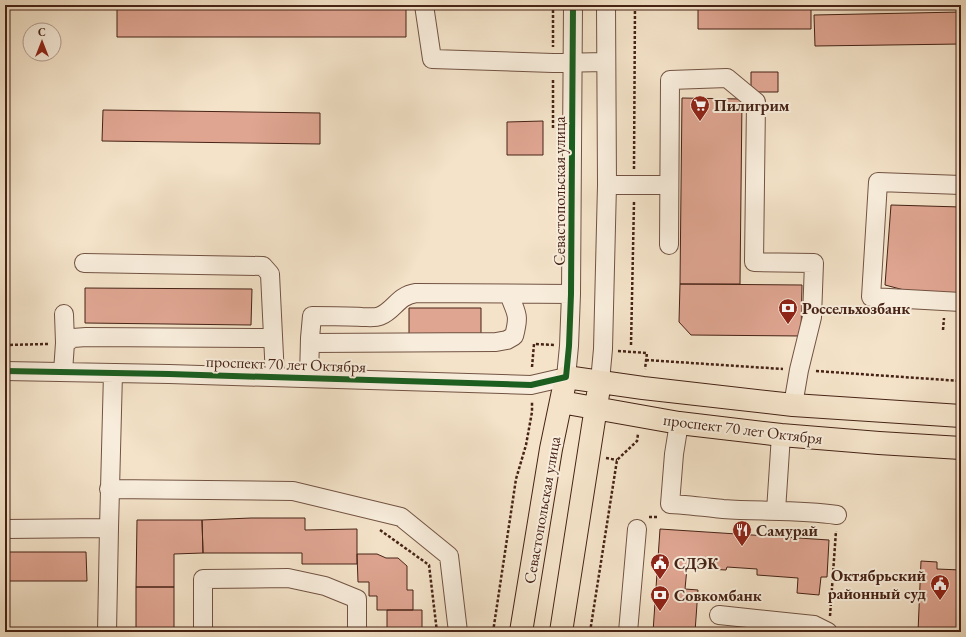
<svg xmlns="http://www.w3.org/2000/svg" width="966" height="637" font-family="'EB Garamond',serif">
<rect width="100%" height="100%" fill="#f4e3c9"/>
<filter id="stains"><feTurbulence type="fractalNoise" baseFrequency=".005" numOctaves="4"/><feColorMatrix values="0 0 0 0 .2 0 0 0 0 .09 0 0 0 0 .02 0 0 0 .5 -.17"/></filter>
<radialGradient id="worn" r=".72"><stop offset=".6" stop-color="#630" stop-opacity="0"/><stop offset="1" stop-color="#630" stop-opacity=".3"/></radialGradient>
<!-- building -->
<path fill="#dfa591" stroke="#462316" d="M117 5H406V37H117Z
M698 5H811V29H698Z
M961 12V44L815 46 814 15Z
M751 72H778V92H751Z
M682 98 742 99 740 284H680Z
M103 110 320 113V144L102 141Z
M543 121V155H507V122Z
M891 205 961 207V296H927L885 285Z
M680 284 802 285 801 336 691 335 679 322Z
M85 288 252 289 251 325 85 323Z
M409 308H481V337L409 336Z
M251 518H305V530L357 529V564H302V553H203L202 520Z
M137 520H202L203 553 174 554V587H136Z
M660 529 829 540 827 577H821L819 595 797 593 798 578 757 575V569L727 567 726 570 687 568 685 589 698 590 695 632H653Z
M5 552H86L87 581H5Z
M357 554H377L386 558H398L407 566V590H413V610H377V596H369V582H358Z
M921 561 937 562V569L961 570V632H918Z
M136 587H174V632H136Z
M387 610H422V632H387Z"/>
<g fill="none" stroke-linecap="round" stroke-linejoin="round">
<!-- minor casing -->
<g stroke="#725343" stroke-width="20">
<path id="minor" d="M424 5 432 59 553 63 606 62
M607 185H669
M961 185 878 182 871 297 961 302
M669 245 670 80 727 78 756 102 754 262 814 263 812 317 799 370 793 405
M84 263 263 266 270 274 275 377
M64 314 65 343
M310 343 496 342 507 340 514 336C520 313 516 314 509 294
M5 371 169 374 531 385 566 377 569 346 571 294 573 5
M63 372 65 343 73 338 86 337 273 338
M309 378 310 338 312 316C329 316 346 316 362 317 368 317 375 318 380 316 395 310 397 296 416 293L571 294
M600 381 603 349 607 185 606 5
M679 423 674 454 670 504C688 505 705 507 723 509 760 512 799 509 837 515
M109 489 293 491 401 517 449 556 458 632
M776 511 781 435
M5 529 109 528 113 373
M719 615 814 625 828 632
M107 632 109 528
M203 632V579L288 578 325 586 357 599V632
M628 632 637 529"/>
</g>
<!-- major casing -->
<g stroke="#462316" stroke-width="24">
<path id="major" d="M561 402 679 423 781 435 879 443 961 448
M521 632 551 449 566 377 643 388 793 405 961 416
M561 632 598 394"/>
</g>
<!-- path -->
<path stroke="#462316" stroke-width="2.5" stroke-dasharray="3 2" stroke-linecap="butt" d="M553 5V47
M553 80V129
M634 169 635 5
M943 330 944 318
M5 345 48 344
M631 345 634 202
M618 351 647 353 645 369
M646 360 783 369
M532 367 534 344 554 345
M816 371 961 381
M606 458 617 460
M649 517H659
M380 530 429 565 437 632
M830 616 836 531
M493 632 516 479 526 445 532 412V402
M590 632 617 460 637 441 638 434"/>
<!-- minor -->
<use href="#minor" stroke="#f8eddc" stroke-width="18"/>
<!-- major -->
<use href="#major" stroke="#f4e3c9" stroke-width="22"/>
<!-- cycleway casing -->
<g stroke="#f8eddc" stroke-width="8">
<path id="cycleway" d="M5 371 169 374 531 385 566 377 569 346 571 294 573 5"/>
</g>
<!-- cycleway -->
<use href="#cycleway" stroke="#1b5e20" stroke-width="6"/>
</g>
<!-- icons -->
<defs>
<g id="supermarket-pin" transform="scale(1)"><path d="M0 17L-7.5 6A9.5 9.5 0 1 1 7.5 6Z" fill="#8f2418" stroke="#f8eddc"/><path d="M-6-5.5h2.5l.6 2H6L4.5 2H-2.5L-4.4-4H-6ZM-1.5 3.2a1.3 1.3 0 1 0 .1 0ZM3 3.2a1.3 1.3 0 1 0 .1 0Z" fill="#fff"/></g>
<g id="bank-pin" transform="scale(1)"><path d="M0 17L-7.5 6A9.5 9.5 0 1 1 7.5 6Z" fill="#8f2418" stroke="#f8eddc"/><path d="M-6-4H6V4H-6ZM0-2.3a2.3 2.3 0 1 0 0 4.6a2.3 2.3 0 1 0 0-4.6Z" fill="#fff"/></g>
<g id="restaurant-pin" transform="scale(1)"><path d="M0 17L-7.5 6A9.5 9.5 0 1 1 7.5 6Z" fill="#8f2418" stroke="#f8eddc"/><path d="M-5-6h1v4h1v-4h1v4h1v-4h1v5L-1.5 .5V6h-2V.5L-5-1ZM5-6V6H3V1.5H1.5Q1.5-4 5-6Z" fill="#fff"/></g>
<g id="civic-pin" transform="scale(1)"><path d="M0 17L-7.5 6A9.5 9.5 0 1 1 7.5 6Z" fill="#8f2418" stroke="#f8eddc"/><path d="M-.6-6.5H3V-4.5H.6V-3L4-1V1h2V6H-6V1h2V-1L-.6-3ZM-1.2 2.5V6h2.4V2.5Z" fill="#fff"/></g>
</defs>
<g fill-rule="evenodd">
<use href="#supermarket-pin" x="700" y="105"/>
<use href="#bank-pin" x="788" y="308"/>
<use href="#restaurant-pin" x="742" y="530"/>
<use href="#civic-pin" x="660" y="563"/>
<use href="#civic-pin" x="940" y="584"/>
<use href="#bank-pin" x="660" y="595"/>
</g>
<g text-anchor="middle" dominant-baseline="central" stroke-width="4" stroke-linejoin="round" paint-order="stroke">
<!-- poi labels -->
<g font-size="16" font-weight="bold" fill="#462316" stroke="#f8eddc" text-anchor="start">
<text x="714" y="105">Пилигрим</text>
<text x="802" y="308">Россельхозбанк</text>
<text x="756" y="530">Самурай</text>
<text x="674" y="563">СДЭК</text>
<text x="926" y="575" text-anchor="end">Октябрьский<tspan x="926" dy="18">районный суд</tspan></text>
<text x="674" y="595">Совкомбанк</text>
</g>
<!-- street labels -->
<g font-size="16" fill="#462316" stroke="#f8eddc">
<text transform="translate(559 191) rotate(-90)">Севастопольская улица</text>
<text transform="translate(286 364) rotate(2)">проспект 70 лет Октября</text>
<text transform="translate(743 429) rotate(7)">проспект 70 лет Октября</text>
<text transform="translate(542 510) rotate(-80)">Севастопольская улица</text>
</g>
</g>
<!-- margin -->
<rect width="966" height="637" fill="none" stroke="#f4e3c9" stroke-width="20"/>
<rect x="6" y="6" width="954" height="625" fill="none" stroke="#462316" stroke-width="2"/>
<rect x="10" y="10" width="946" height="617" fill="none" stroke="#462316"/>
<!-- north arrow -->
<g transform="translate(42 42)"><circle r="19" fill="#f8eddc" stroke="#b19c8d"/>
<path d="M0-3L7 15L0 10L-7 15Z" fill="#8f2418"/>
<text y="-6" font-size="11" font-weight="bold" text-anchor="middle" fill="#462316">С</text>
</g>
<rect width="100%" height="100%" filter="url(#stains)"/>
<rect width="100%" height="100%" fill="url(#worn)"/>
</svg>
